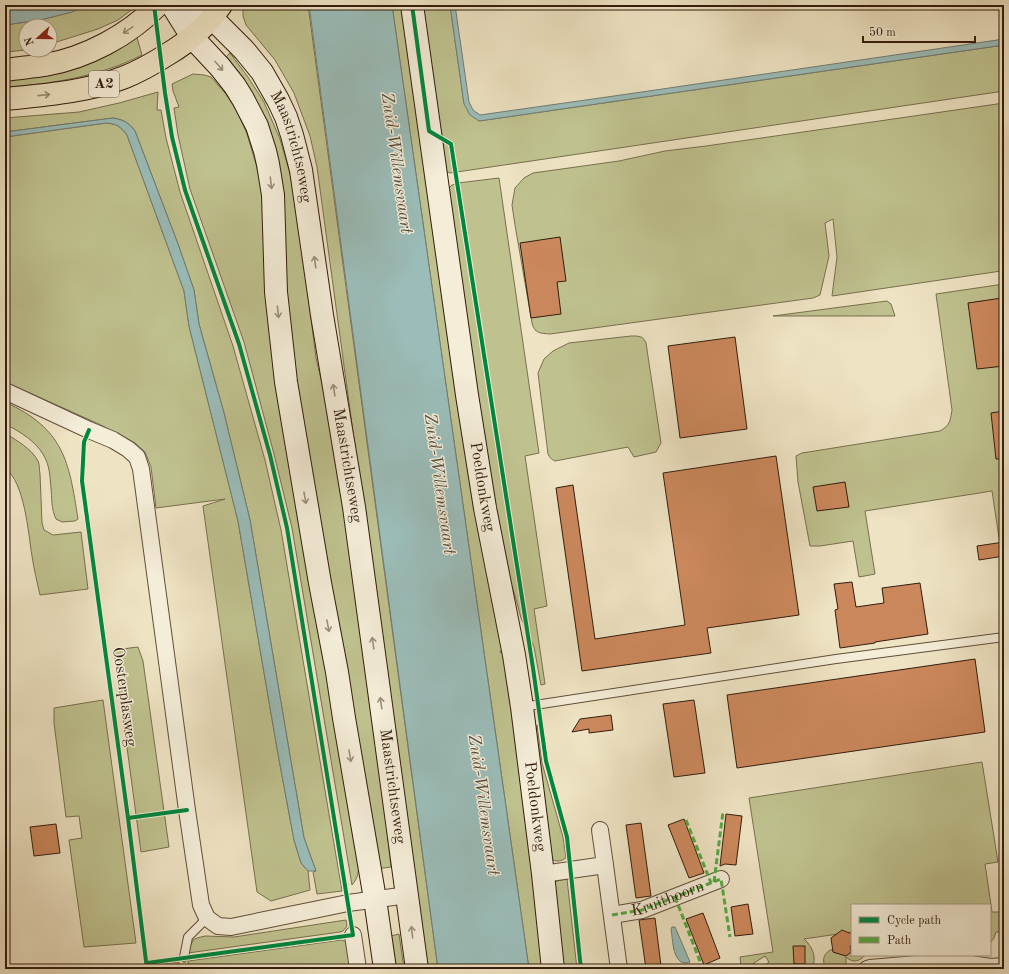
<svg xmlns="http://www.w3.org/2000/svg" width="1009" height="974" font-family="'Old Standard TT',serif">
<rect width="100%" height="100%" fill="#eee3c3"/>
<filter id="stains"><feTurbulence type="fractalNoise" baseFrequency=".005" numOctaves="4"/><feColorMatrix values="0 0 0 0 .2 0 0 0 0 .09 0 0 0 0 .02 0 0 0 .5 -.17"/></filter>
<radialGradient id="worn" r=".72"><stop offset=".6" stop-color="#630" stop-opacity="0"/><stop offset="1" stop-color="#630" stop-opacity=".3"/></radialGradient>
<!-- green -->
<path fill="#bfc28f" stroke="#796f4e" d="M86 5H138L118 20 98 29 50 44V26H26V50L5 52V25L40 20 72 12Z
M243 5H308L438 969H426L317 167 310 136 294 93 275 60 246 25 243 16Z
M392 5H408L506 644 500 652 508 654 546 969H529Z
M421 5H450L464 103 479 121 1004 45V91L450 173 446 171Z
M136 34 142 55C134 59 125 63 117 66 81 79 43 85 5 87V78Z
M230 53 248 77 264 102 280 139 290 174 296 200 316 358 330 417 378 745 391 867 376 869 288 326 282 225 224 59Z
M193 74 204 75 211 77 225 93 237 111 247 134 256 164 262 189 267 291 302 527 358 860C359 870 359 877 352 885L292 528 274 454 244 342 190 189 178 135 174 108 179 107 173 91 172 84Z
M158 92 157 110H161L166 138 180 192 233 346 265 460 281 530 342 891 317 894 313 872 316 871 304 838 250 520 224 413 199 324 194 290 178 244 135 131C128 122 124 120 113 118L5 132V118L79 112 119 103Z
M1004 103V269L1001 271 832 296 837 257 833 219 825 223 829 256 820 295 813 298 550 334C540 333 535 334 532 323L515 225 512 205 515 188 524 178 533 173 619 161 665 151 706 146Z
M106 123C117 124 120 126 127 135L184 291 189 326 238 521 278 754 294 840 301 863 308 871 310 890 271 901 257 892 203 506 225 499 156 508 151 467 145 452 135 443 99 424 5 382V137Z
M499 178 539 453 525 456 547 606 534 609 545 684 541 685 534 647 521 618 516 599 508 574 480 421 449 188 452 185 458 183Z
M1004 284V571L992 491 865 511 875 574 859 577 853 541 820 546H810L798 482 796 456 802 453 940 431C950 425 950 422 952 410L936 294Z
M887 301 891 304 895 316H773Z
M631 336C640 336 643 336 646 343L661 443 656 452 634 457 628 447 555 461C551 459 550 458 548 454L538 373 544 359 553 351 569 343Z
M5 402C64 429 69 461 78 519L75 521 62 522 56 519C51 509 52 498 51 488 50 479 50 469 46 460 39 443 21 432 5 424Z
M5 433C17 441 31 448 38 461 40 465 39 470 40 474 41 490 41 507 42 523L44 530 53 535 81 532 88 589 40 595C37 582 34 569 32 556 28 532 25 483 5 468Z
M138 647 143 661 169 847 141 852 114 650Z
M103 700 136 943 84 947 69 840 82 838 79 816 66 817 54 723V708Z
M537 725 542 763 563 837 566 858C561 861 558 862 553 860L550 856 535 735Z
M982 762 998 862 985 864 992 912H999L1001 920H1004V932H996L994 938 990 943V905H852V932L804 939C813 947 817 958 812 969H765L764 966 769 962 765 956 748 967V969H730L741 966 740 957 773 952 749 798Z
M567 879 577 969H559L554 884 557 881Z
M346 920 347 926 343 931 340 932 188 953 190 947 193 940 197 938 205 936 234 937Z
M399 934 404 969H391L386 937Z
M341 940 347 942 353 969H188V961Z
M852 944V955H865C860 962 852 963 846 957V965L843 969 826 968C821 960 824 952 833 949V952L846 956 851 952 850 946Z
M179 962 180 969H154C160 963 171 963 179 962Z"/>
<!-- water -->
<path fill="#9bbdb9" stroke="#717d74" d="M5 5H86L72 12 40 20 5 25Z
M309 5H392L529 969H438Z
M450 5H455L469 102 473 110 480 115 635 93 1004 39V45L479 121 470 115 464 104Z
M113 118C124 120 128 122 135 131L178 244 194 290 199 324 224 413 250 520 304 838 316 871H308L301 863 294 840 278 754 238 521 189 326 184 291 127 135C120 126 117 124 106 123L5 137V132Z
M672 927H675L690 962 686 963 681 962C672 955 673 940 671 929Z"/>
<!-- building -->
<path fill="#cb885c" stroke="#331c0d" d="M560 237 566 281 557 282 561 314 531 318 520 243Z
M1002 298 1004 317V366L977 369 968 303Z
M735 337 747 429 680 438 668 346Z
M1004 411V459H996L991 413Z
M776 456 799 615 707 628 711 653 582 671 556 488 573 485 595 639 685 625 663 473Z
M845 482 849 507 817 511 813 487Z
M1004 542V556L979 560 977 546Z
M852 582 856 607 884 603 882 588 920 583 928 634 875 642V643L840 648 835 610 838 609 834 584Z
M975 659 985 732 737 768 727 695Z
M694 700 705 773 674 777 663 704Z
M611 715 613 730 589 733V729L572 732 580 719Z
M726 814 742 816 736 865 725 864 720 866Z
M684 819 704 873 689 878 668 825Z
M641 823 651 896 636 898 626 825Z
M56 824 60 853 34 856 30 827Z
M748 904 753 934 735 936 731 907Z
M703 913 720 958 704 965 686 919Z
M655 918 661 966 646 969 639 920Z
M842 930 852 934V944L850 946 851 952 846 956 833 952 831 938Z
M793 946H805V964H794Z"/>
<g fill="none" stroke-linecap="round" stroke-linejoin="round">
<!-- lane casing -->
<g stroke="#624e3a" stroke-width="10">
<path id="lane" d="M522 707 836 659 1004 637
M184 957 188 937 207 918"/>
</g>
<!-- street casing -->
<g stroke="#624e3a" stroke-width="18">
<g id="street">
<path d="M5 391 89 430 113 440 128 449 137 457 141 469 187 810 201 905 207 918 218 926 231 927 348 903 408 895"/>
<path d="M600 830 605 865"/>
<path d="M543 874 605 865 619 969"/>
<path id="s1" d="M612 915 642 910 721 879"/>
<path d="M353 935 358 969"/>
<path d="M867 969 870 968 952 961 990 967 1004 966"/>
</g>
</g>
<!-- secondary casing -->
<g stroke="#331c0d" stroke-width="24">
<g id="secondary">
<path d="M172 5 192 37 220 67 235 86 243 99 257 126 265 151 268 164 273 195 276 292 286 382 320 583 337 672 344 718 375 899 385 969"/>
<path id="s2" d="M186 5 212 18 244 50 262 72 278 100 286 117 292 135 301 170 322 315 354 507 417 969"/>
<path id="s3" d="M412 5 467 395 485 508 514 655 522 707 543 874 553 969"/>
</g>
</g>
<!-- highway casing -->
<g stroke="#331c0d" stroke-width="24">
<path id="highway" d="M5 70C18 68 32 67 45 65 86 58 129 35 158 5
M5 99C45 95 87 92 125 77 140 71 154 63 168 54 190 41 207 26 221 5"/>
</g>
<!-- lane -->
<use href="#lane" stroke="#f4edd8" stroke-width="8"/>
<!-- street -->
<use href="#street" stroke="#f4edd8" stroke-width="16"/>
<!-- secondary -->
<use href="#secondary" stroke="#f4edd8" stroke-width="22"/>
<!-- highway -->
<use href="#highway" stroke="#eee3c3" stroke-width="22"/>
<!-- quiet -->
<path stroke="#54a941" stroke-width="3" stroke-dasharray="6 3" stroke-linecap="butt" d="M686 820 711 883
M714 882 723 812
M675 897 703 969
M612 915 642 910 721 879 730 937
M184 957 185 969"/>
<!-- cycleway casing -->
<g stroke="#f4edd8" stroke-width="6">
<path id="cycleway" d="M412 5 429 131 451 144 533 668 546 761 567 837 581 969
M89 430 84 442 82 481 128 818 147 969
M128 818 187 810
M147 963 353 935 287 528 270 455 239 344 200 233 185 190 172 137 165 93 154 5"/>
</g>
<!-- cycleway -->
<use href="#cycleway" stroke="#00873e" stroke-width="4"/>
</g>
<!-- one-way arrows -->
<defs><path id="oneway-shaft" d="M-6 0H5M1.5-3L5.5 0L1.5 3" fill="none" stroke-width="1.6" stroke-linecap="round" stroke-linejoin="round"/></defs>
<g stroke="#9a8971">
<use href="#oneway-shaft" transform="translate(128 30) rotate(146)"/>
<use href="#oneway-shaft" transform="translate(44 95) rotate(-6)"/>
</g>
<g stroke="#9d8f7d">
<use href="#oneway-shaft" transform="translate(219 66) rotate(49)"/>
<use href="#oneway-shaft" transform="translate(271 183) rotate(83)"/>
<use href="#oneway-shaft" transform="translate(315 262) rotate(-98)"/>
<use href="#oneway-shaft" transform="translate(278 312) rotate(84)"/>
<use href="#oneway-shaft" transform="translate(334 390) rotate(-99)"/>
<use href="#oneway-shaft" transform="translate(305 498) rotate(80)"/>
<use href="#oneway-shaft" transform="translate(328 626) rotate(79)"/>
<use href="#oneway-shaft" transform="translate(373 643) rotate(-98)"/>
<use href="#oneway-shaft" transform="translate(381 703) rotate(-98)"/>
<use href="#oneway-shaft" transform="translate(350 756) rotate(80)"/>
<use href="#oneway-shaft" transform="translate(412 932) rotate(-97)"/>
</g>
<g text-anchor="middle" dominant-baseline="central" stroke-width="3" stroke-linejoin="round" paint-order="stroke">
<!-- shield labels -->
<rect fill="#f4edd8" stroke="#6d5b4a" stroke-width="1" x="89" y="71" width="30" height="26" rx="3"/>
<g font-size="15" font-weight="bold" fill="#331c0d">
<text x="104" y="84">A2</text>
</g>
<!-- street labels -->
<g font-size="16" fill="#331c0d" stroke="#f4edd8">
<text stroke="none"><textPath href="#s2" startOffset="184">Maastrichtseweg</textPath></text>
<text stroke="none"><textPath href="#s2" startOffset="508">Maastrichtseweg</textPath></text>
<text stroke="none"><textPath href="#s3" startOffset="487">Poeldonkweg</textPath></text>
<text transform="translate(124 697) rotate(82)">Oosterplasweg</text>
<text stroke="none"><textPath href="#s2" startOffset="832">Maastrichtseweg</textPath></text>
<text stroke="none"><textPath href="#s3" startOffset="811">Poeldonkweg</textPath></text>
<text stroke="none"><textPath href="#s1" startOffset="58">Kruithoorn</textPath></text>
</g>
<!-- water labels -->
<g font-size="17" font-style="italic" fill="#524c41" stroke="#f4edd8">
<text transform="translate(396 163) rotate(82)">Zuid-Willemsvaart</text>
<text transform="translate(439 484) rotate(82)">Zuid-Willemsvaart</text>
<text transform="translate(483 805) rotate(82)">Zuid-Willemsvaart</text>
</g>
</g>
<!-- margin -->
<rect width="1009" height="974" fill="none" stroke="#eee3c3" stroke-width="20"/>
<rect x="6" y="6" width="997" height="962" fill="none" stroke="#331c0d" stroke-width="2"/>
<rect x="10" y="10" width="989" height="954" fill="none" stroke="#331c0d"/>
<!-- legend -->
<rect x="851" y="904" width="140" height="52" fill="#f4edd8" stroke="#a79987"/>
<rect x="859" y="917" width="20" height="6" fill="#00873e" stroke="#a79987"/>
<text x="887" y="924" font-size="12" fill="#331c0d">Cycle path</text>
<rect x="859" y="937" width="20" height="6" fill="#54a941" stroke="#a79987"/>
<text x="887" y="944" font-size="12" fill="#331c0d">Path</text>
<!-- north arrow -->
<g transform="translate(38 38) rotate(249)"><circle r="19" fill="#f4edd8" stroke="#a79987"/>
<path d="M0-3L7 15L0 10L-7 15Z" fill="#8f2418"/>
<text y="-6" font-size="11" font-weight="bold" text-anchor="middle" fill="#331c0d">N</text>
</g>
<!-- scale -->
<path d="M863 36v6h112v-6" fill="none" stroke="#331c0d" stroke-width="2"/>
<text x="869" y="36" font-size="12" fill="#331c0d" stroke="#f4edd8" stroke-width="3" paint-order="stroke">50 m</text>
<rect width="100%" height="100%" filter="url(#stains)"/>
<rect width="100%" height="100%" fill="url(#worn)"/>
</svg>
